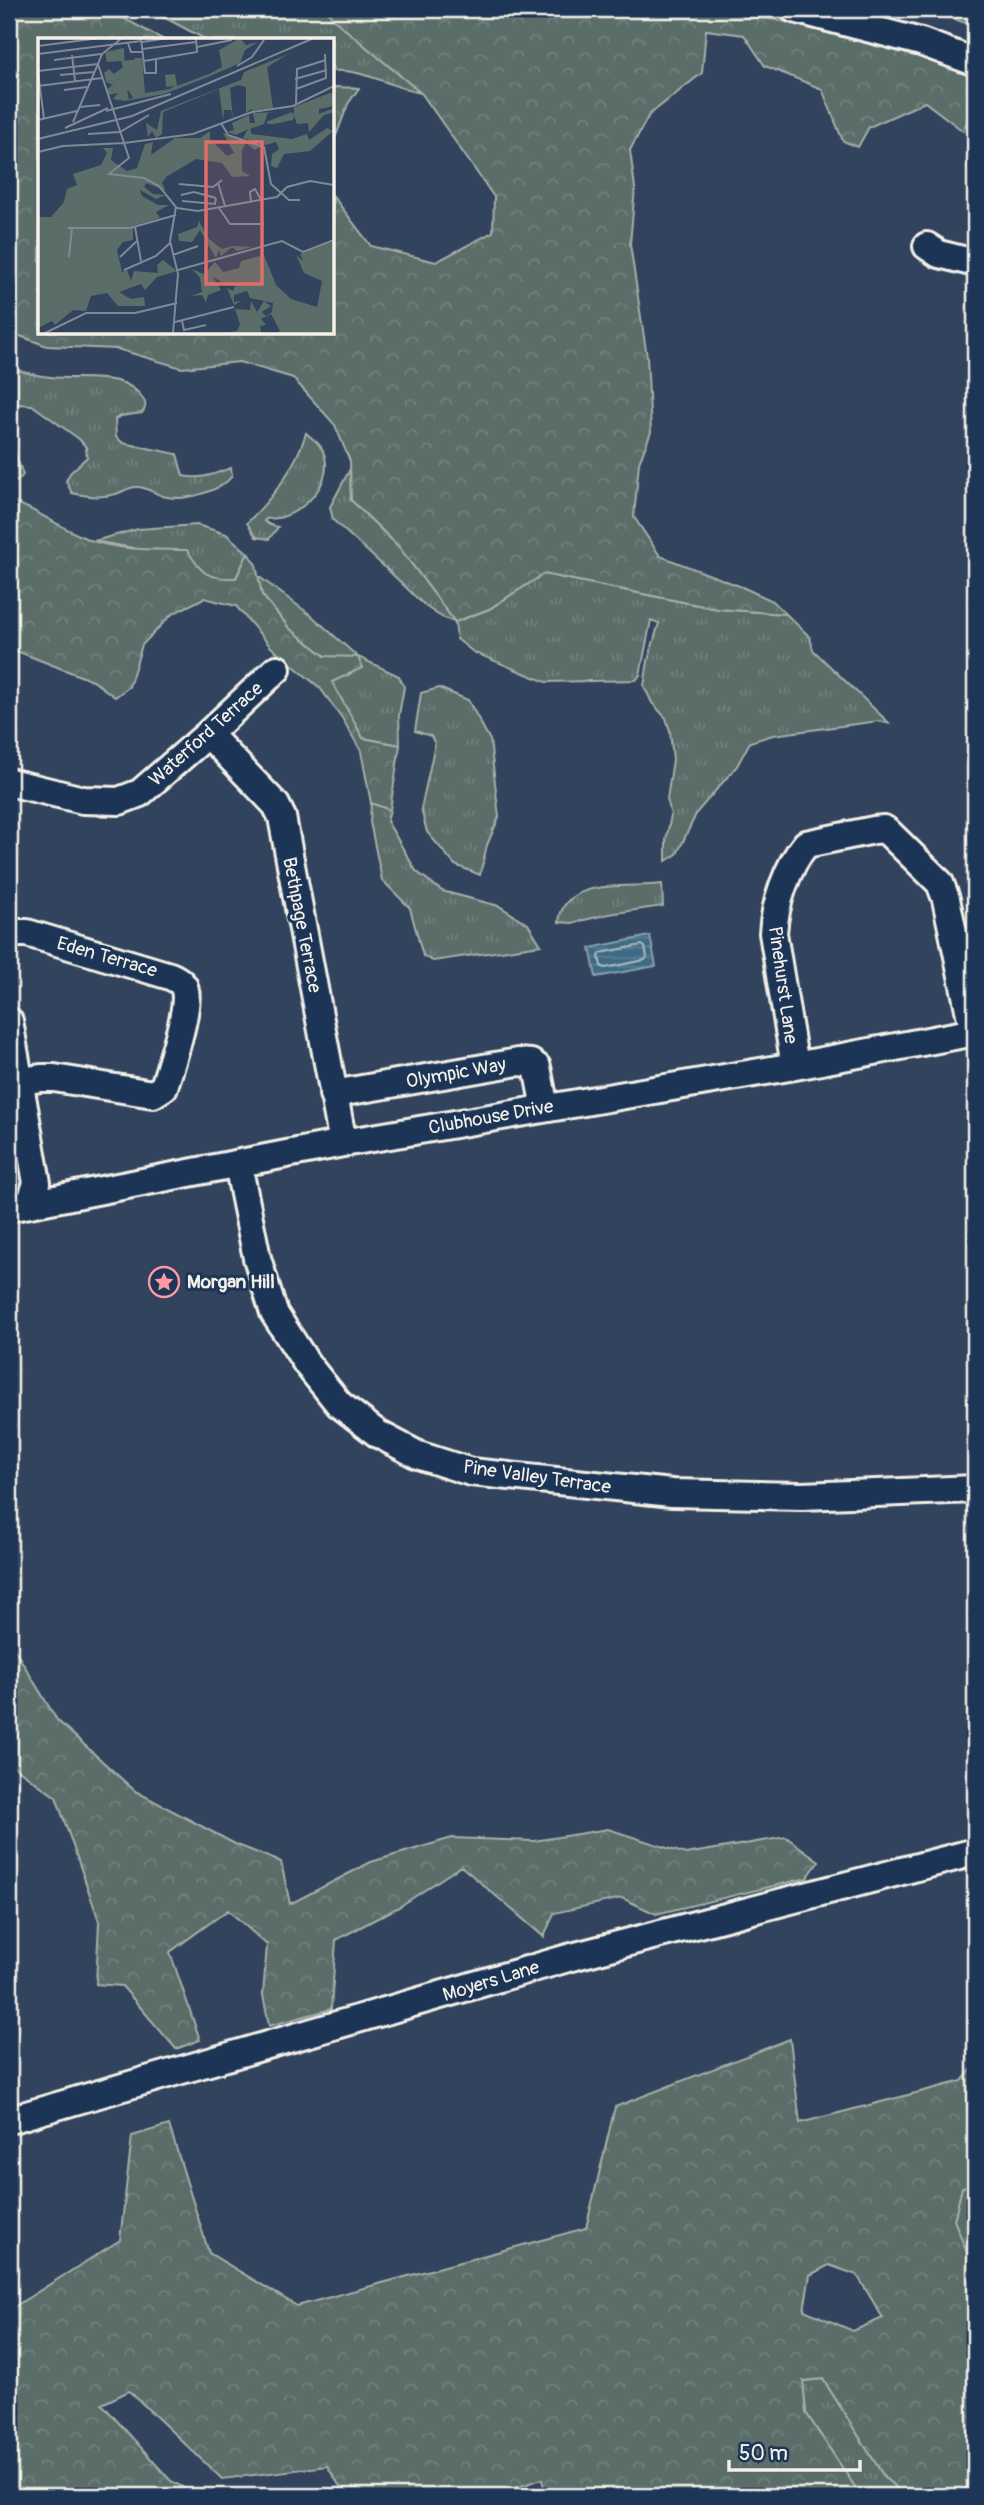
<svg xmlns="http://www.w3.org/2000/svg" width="984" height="2505" font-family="Pangolin,sans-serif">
<defs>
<pattern id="grass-tufts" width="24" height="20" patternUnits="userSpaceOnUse" patternTransform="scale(1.75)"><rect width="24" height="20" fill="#5a6d69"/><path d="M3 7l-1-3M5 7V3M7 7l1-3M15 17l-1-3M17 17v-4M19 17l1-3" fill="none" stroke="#72827e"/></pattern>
<pattern id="forest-crowns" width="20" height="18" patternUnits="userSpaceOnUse" patternTransform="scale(1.75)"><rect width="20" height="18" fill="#5a6d69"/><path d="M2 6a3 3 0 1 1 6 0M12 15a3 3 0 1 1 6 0" fill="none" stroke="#72827e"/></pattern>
<pattern id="water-rules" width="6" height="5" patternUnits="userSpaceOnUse" patternTransform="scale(1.75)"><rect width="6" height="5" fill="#3e6a84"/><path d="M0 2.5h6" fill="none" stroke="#5a8095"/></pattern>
</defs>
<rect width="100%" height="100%" fill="#32435e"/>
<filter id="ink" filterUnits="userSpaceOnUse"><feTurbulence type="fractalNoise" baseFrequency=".0143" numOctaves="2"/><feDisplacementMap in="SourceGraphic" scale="14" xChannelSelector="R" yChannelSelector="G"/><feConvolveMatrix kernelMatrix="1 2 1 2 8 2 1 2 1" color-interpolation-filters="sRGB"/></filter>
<g filter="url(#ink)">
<!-- grass -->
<path fill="url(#grass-tufts)" stroke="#a7afa8" stroke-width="2" d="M148 9H327L334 19 421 93C391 87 364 69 333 71L332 40H207Z
M333 87 359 88 348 104 333 144Z
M14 369C26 373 39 376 51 377 80 381 125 370 143 399 147 404 146 408 142 413L121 416 115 419 116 437 123 443 177 454 183 476C202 480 213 474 231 468L232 476C221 491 186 501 167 497 157 496 147 486 136 487 130 487 122 492 116 494 103 498 85 496 72 493L66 481 70 473 87 457 86 447 79 439 32 405 18 404 9 422V370Z
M306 433C311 438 319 442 322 449 336 477 309 509 282 517 277 519 271 518 266 519L264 521 270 525 278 527 269 539 256 537 247 523C273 497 295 469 306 433Z
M9 435 23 475C20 479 15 484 9 483Z
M350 469 351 500 399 547 455 622 489 609 543 574 718 609 786 614 810 637 813 650 890 724 879 721 773 735 750 742 737 766 697 812 677 854 666 861V840L671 815 667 799 673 760 670 731 666 718 652 703 644 686 648 661 659 623 651 620 640 675 636 680 546 682 473 652 457 639 455 622C429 615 414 594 394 576 374 557 354 539 333 520L330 507Z
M197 525 226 534 248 553 236 578H217L133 548 94 541 138 529Z
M258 576 312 616 358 657 399 676 404 687 399 715 400 745 363 738 331 681 361 668 325 656 289 628 262 595Z
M439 688 468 700 490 740 499 817 487 845 480 875 455 865 427 832 421 809 435 744 431 736 415 731 421 693Z
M371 803 390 810 387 821 416 871 442 891 499 906 528 924 541 945 433 961 423 956 410 908 382 880 370 822Z
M662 884 663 906 609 914 572 923 559 922C563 876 629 889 662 884Z
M975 2184V2273L954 2220 962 2187Z
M823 2379 885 2478 906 2496H861L806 2413 803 2381Z"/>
<!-- forest -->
<path fill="url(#forest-crowns)" stroke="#a7afa8" stroke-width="2" fill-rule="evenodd" d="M9 9H115L123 18 164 40H40V332H332L333 196 371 246 436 262 493 232 494 197 422 94 333 19 327 9H702L782 21 904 51 966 69 975 77V104L963 131 925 102 869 127 858 147 843 141 822 89 765 66 744 35 706 30 702 73 649 115 630 150 635 188 630 244 647 357 651 432 639 463 634 517 660 556 742 587 773 601 786 614 718 609 544 574 489 609 455 622 399 547 351 500 350 461 335 425 293 378 239 362 182 368 117 349 47 346 9 332Z
M924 9H975V26Z
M9 500C38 510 65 531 93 541 122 551 157 549 187 550 203 574 206 579 236 578L248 553 256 565 262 595 289 628 325 656 358 657 362 668 332 682 363 738 400 745 390 810 371 803 361 751 342 718 320 688 271 647 236 606 204 598 172 614 142 645 129 687 115 697 93 681 9 648Z
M9 1640 57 1720 135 1791 235 1844 281 1862 290 1904 371 1862 452 1838 534 1841 608 1829 686 1854 786 1837 819 1861 807 1878 656 1914 622 1898 554 1913 544 1937 461 1866 399 1907 336 1940 331 2009 269 2026 263 1995 267 1945 228 1910 170 1952 200 2040 176 2049 122 1986 96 1984 99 1921 56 1797 9 1763Z
M790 2039 800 2123 962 2081 975 2065V2184L962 2187 954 2220 975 2273V2496H906L885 2478 823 2379 803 2381 806 2413 861 2496H546L542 2479 491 2496H346L327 2466 222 2479 129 2391 102 2404 170 2480 198 2496H9V2310L120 2240 132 2136 169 2125 209 2253 297 2306 586 2228 615 2107ZM829 2265 857 2275 883 2318 853 2331 804 2310 810 2275Z"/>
<!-- water -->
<path fill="url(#water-rules)" stroke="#87a0ac" stroke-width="2" d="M650 936 656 966 596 977 590 948Z"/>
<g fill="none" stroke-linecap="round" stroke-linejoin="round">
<!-- shore -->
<path stroke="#abbbc0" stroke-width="2" d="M642 945 645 947 647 957 645 960 605 968 601 966 599 956 601 953Z"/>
<!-- minor casing -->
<g stroke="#f4f1e8" stroke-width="32">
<path id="minor" d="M794 9 921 42 975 62
M927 246 939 254 975 263
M208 734 276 805 282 817 343 1143
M9 782 83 800 119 801 140 793 208 734 277 669
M9 933H27L170 976C177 979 184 983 185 990 190 1008 170 1067 164 1087L153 1094 54 1078H41L9 1083
M9 1021 37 1183 30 1204
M795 1066 773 933C775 903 787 867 806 844L874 830 884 829 888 832 940 883 946 899 974 1033
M333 1094 518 1062 531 1063 537 1067 545 1108
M238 1164 257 1258 274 1313 307 1364 339 1404 378 1434 418 1455 471 1472 672 1493 802 1496 975 1489
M9 1208 343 1143 795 1066 975 1032
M9 2120 568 1958 975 1852"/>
</g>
<!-- minor -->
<use href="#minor" stroke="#1d3557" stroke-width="26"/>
</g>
</g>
<!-- icons -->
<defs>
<g id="sight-ring" transform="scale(1.575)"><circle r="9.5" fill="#1d3557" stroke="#ff9aa2" stroke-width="1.5"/><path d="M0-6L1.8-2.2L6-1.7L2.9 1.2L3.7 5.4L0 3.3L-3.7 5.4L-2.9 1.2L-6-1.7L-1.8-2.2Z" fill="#ff9aa2"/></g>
</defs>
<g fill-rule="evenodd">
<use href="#sight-ring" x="164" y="1282"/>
</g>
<g text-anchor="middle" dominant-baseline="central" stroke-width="6" stroke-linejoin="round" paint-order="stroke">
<!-- street labels -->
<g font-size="19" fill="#f4f1e8" stroke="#1d3557">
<text transform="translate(206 734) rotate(-42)">Waterford Terrace</text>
<text transform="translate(302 925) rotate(79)">Bethpage Terrace</text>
<text transform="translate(107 957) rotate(16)">Eden Terrace</text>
<text transform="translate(783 985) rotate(82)">Pinehurst Lane</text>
<text transform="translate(456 1073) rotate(-10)">Olympic Way</text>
<text transform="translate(491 1117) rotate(-10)">Clubhouse Drive</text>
<text transform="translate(537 1477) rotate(8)">Pine Valley Terrace</text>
<text transform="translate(491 1981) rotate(-17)">Moyers Lane</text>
</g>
<!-- poi labels -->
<g font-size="19" font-weight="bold" fill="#f4f1e8" stroke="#1d3557" text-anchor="start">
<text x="187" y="1282">Morgan Hill</text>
</g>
</g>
<!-- overview -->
<g transform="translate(38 38)">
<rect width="296" height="296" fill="#32435e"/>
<path d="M86 10 87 41 68 43 66 35 71 31 76 36 85 29 83 23 69 24 67 14Z" fill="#5a6d69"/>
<path d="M202 0 208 7 220 4 207 12 202 25 170 39 126 56 87 63 75 61 80 55 70 57 69 51 75 47 66 43 87 41 91 62 95 59 90 52 105 51 96 20H104L107 55 132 51 136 48 128 49 127 37 137 36 139 48 171 36 184 29 181 12ZM250 16 210 41 215 70 208 75V49L200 47 192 50 195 81 193 72H186L185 82 181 51 125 74 124 96 118 100 114 93 110 99 108 85 119 92 123 73 203 42 206 34ZM292 55 296 56V68L281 71V76L296 70V74L286 77 271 94 270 85 259 86 256 77 255 82 236 86H230L228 84 254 74 256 77V69ZM230 74 226 86 212 91 214 96 254 101 269 96 271 102 289 90 295 93 272 113 246 116 239 130 233 128 234 116 241 111 238 104 227 107 205 100 210 91 198 97 189 94 196 92 194 85 211 77 212 85H217L215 75 237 74ZM172 93V101L189 118 196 115 185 95 224 108 217 112 208 105 204 112V133L212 138 194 139 184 125 158 121 128 139 124 145 128 153 108 145 106 149 115 156 128 157 118 161 102 152 104 158 120 167H131L118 174 122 180 95 188V202L85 204 79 212 84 234 89 232 93 243 96 233 120 235 119 227 125 222 139 233 119 239 107 252 103 246 81 254 93 261 106 259 107 268H80L69 255 53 258 48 273 35 272 17 287 14 283 0 290V179H13L26 164 29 151 39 147 35 136 63 127 69 115 65 110H75L73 122 89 133 99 130 107 106 115 104 113 117 137 100H162ZM161 183 171 201 184 211 194 208 214 209 199 213 194 209 183 218 181 212 178 220 162 192 154 204 141 203 140 196 159 189ZM296 203 295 295H238L242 293 233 276 223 281 228 287 222 288 223 294 232 295H183L199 293 202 286 197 271 212 272 213 263 219 274 226 263 233 268 224 274 228 278 234 274 235 265 212 260 209 253 196 257V264L203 263 196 267 189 250 195 253 199 244 189 247 175 239 183 252 170 257 168 264 164 257 153 258 164 254 162 240 154 231 166 236 177 224 185 234 201 230 203 223 226 217 238 247 253 261 279 269 284 243 266 235 258 217 265 223 262 216Z" fill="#5a6d69"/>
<path d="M103 21 106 51 88 53 85 23ZM229 28 235 70 214 73 208 35Z" fill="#5a6d69"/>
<path fill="none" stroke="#808995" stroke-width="2" d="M84 0 64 16 60 26 91 120 71 136 106 140 121 148 138 169 132 203 140 236 135 295M103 0 107 35H118V22M104 4 131 0M90 5 93 14H105M0 8 62 0M159 9 194 2M104 11 158 4M0 16 103 3M34 17 37 43M16 22 63 16M106 23 159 14 158 0M199 28 214 19 226 2M0 33 60 26M0 34 6 81M22 37 56 34M257 41 289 32M0 48 64 40M258 51 288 40 287 16M26 52 49 49M258 66 259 31 288 22M41 69 62 67M68 73 133 56M0 82 39 73M35 84 60 26M183 85 190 97 226 109 233 146 251 162H262M27 90 70 70M50 96 82 94 111 77M0 101 94 78 276 0M86 105 155 96 214 74 255 68 296 48M0 114 25 108 86 105M180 145 187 168M141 146 175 149 184 142M143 157 156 154 178 160M144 163 177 166 178 160M213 164 212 154 217 151 223 162M139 170 160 173 239 159 249 149 272 143 296 147M181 170 192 186H226M97 189 103 223M30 190H92L138 177M135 217 160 208M31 219 34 190M82 219 99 203M86 232 118 218 132 205M140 232 244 203 265 214 296 202M144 283 146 292 168 287M137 284 196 269M7 295 48 275H97L139 265"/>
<path fill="#e06e6b" fill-opacity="0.15" stroke="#e06e6b" stroke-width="3.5" d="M168 104H224V246H168Z"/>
<rect width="296" height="296" fill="none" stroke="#f4f1e8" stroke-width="3.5"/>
</g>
<!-- margin -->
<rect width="984" height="2505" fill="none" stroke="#1d3557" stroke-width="35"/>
<rect x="18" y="18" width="949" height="2470" fill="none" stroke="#f4f1e8" stroke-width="2.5" filter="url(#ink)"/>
<!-- scale -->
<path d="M729 2460v10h131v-10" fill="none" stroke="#f4f1e8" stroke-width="3.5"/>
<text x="739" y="2460" font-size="21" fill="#f4f1e8" stroke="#1d3557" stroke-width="5" paint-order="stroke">50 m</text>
</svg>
